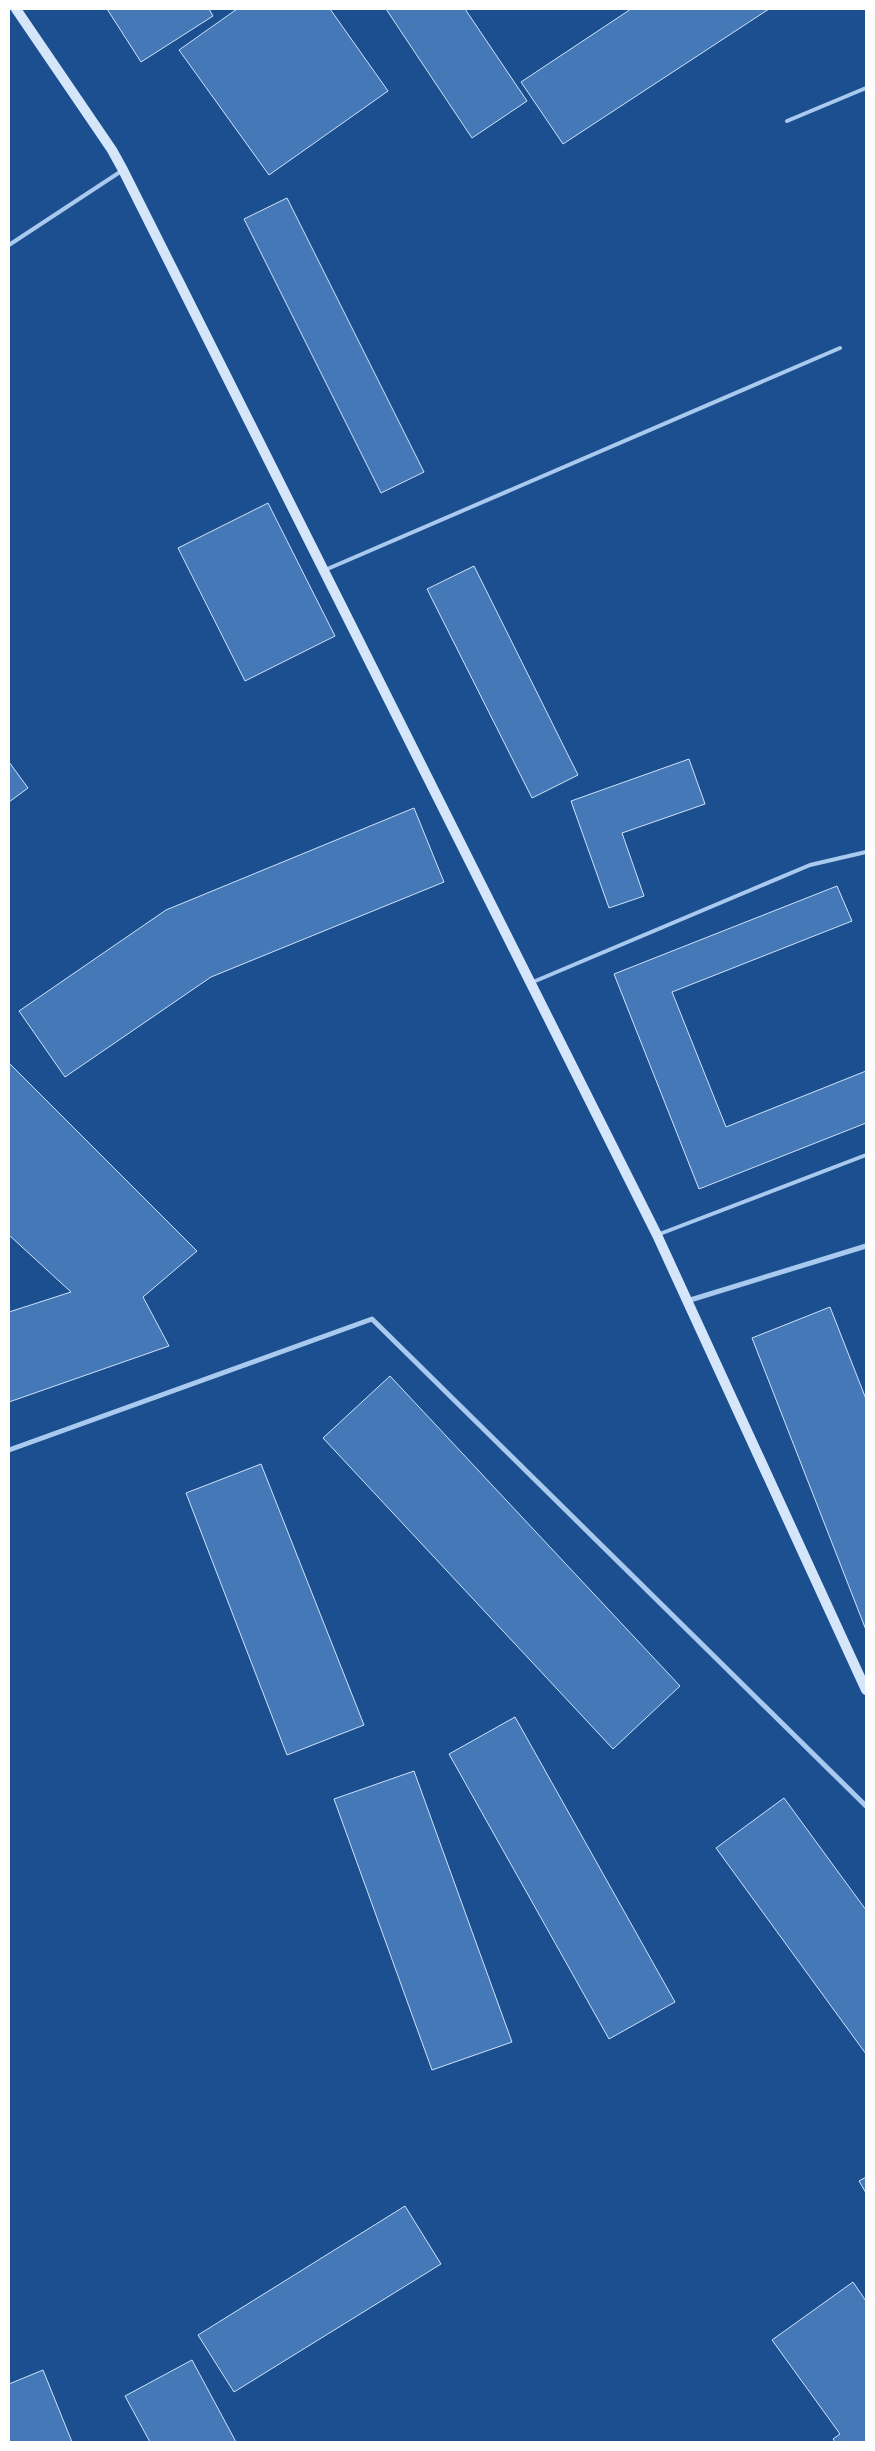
<svg xmlns="http://www.w3.org/2000/svg" width="875" height="2451" font-family="'Sofia Sans Condensed',sans-serif">
<rect width="100%" height="100%" fill="#1b4f8f"/>
<!-- building -->
<path fill="#4478b7" stroke="#cfe3fa" d="M107 9H209L213 16 141 62Z
M237 9H330L388 91 269 175 179 50Z
M386 9H465L527 101 472 138Z
M631 9H769L563 144 521 82Z
M287 198 424 472 381 493 244 219Z
M268 503 335 636 245 681 178 548Z
M474 566 578 775 532 798 427 589Z
M689 759 705 804 622 833 644 896 609 908 571 801Z
M9 762 28 788 9 802Z
M414 808 444 882 211 977 65 1077 19 1011 166 910Z
M837 886 852 921 672 992 726 1127 866 1071V1123L699 1189 614 974Z
M9 1063 197 1251 143 1297 169 1346 9 1402V1312L71 1292 9 1235Z
M830 1307 866 1399V1630L752 1338Z
M390 1376 680 1686 613 1749 323 1438Z
M261 1464 364 1725 287 1755 186 1493Z
M515 1717 675 2002 609 2039 449 1754Z
M414 1771 512 2042 432 2070 334 1799Z
M784 1798 866 1910V2054L716 1848Z
M866 2177V2193L859 2181Z
M405 2206 441 2264 234 2392 198 2335Z
M853 2282 866 2301V2442H835L833 2439 840 2434 772 2340Z
M192 2360 236 2442H150L125 2396Z
M43 2370 72 2442H9V2384Z"/>
<g fill="none" stroke-linecap="round" stroke-linejoin="round">
<!-- lane -->
<path stroke="#a9c9ee" stroke-width="4" d="M787 121 866 88
M9 245 123 170
M325 570 840 348
M533 982 810 865 866 852
M657 1235 866 1155"/>
<!-- street -->
<path stroke="#a9c9ee" stroke-width="5" d="M687 1301 866 1246
M9 1450 372 1319 866 1806"/>
<!-- secondary -->
<path stroke="#d6e6fa" stroke-width="10" d="M16 9 112 150 123 170 657 1235 866 1690"/>
</g>
<!-- border -->
<rect width="875" height="2451" fill="none" stroke="#ffffff" stroke-width="20"/>
</svg>
